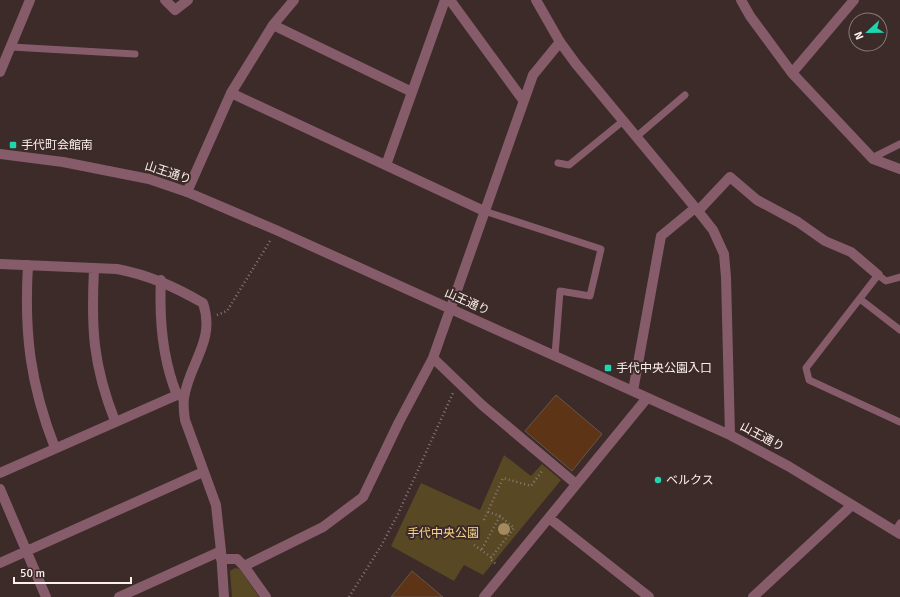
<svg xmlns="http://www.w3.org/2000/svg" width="900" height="597" font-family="Signika,'Noto Sans JP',sans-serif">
<rect width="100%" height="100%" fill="#3c2b29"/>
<!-- green -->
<path fill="#584824" d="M504 455 531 476 542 464 561 480 483 575 464 565 454 581 391 546 421 483 480 510Z
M235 568 240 569 259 597H232L230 571Z"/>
<!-- building -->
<path fill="#5d3516" stroke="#66564c" d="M556 395 602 434 572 471 525 431Z
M412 571 443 597H391Z"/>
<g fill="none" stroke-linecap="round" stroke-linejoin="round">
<!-- path -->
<path stroke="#887977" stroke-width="2.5" stroke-dasharray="1 3" stroke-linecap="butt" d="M217 315 227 311 270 241
M488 512 500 516 514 528 490 559 496 564
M484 520 503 478 531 486 542 471
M474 545 491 557
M482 549 500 516
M349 597 381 546 397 516 453 393"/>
<!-- service -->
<path stroke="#865c6b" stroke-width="7" d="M11 47 135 54
M636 137 685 95
M872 158 900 144
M558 163 569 165 623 121
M484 211 601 249 590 296 560 291 555 355
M900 277 886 281 878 275 806 368 809 380 900 422
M860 299 900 330
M895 531 900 523"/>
<!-- minor -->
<path stroke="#865c6b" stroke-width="10" d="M165 0 175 10 188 0
M450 0 523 100
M741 0 750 16 792 73 873 159 900 169
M273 25 412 92
M0 72 30 0
M792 73 854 0
M231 93 484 211
M386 165 445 0
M187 192 231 93 273 25 294 0
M698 211 730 177 757 200 798 222 825 241 851 252 878 275
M0 264 117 269C149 275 175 287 203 303 216 341 189 363 184 398 183 405 184 413 185 420L216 505 221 551 224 597
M28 265C24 333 30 384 55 448
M94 269C91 329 93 365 115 421
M161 280C159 320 162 358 177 395
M433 358 482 405 576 484
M633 391 661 236 695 208
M0 473 177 395 184 397
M0 489 46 597
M549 518 649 597
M221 559H237L244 566 266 597
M0 563 203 472
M244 566 323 527 363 497 399 422 433 358 533 75 560 42
M119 597 221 551
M484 597 647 398
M753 597 852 505"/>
<!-- tertiary -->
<path stroke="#865c6b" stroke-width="10" d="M536 0 560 42 576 64 698 211 713 230 724 254 726 277 730 435
M0 154 63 162 149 179 187 192 276 230 730 435 788 466 900 534"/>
</g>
<!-- trees -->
<circle fill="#a4895f" cx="504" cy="529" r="6"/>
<!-- markers -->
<g fill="#1fd5b0" stroke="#3c2b29" stroke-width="1.5">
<rect x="9" y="141" width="8" height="8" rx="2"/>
<rect x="604" y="364" width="8" height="8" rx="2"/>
<circle cx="658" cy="480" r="4"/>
</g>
<g text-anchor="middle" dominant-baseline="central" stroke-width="4" stroke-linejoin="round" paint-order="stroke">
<!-- poi labels -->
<g font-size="12" fill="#fcf0ee" stroke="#3c2b29" text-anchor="start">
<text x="21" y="145">手代町会館南</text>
<text x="616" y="368">手代中央公園入口</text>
<text x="666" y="480">ベルクス</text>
</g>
<!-- street labels -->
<g font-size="12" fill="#fcf0ee" stroke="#3c2b29">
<text transform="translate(168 173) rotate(18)">山王通り</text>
<text transform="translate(467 302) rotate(24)">山王通り</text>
<text transform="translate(762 437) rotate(28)">山王通り</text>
</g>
<!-- park labels -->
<g font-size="12" fill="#fad68b" stroke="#3c2b29">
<text x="443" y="533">手代中央公園</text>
</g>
</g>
<!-- north arrow -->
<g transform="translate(868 32) rotate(248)"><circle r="19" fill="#3c2b29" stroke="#897a78"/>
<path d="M0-3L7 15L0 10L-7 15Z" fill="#1fd5b0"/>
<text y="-6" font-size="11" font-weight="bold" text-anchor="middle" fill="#fcf0ee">N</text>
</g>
<!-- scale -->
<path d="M14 577v6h117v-6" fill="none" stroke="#fcf0ee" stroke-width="2"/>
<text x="20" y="577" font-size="12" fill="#fcf0ee" stroke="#3c2b29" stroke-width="3" paint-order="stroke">50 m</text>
</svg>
